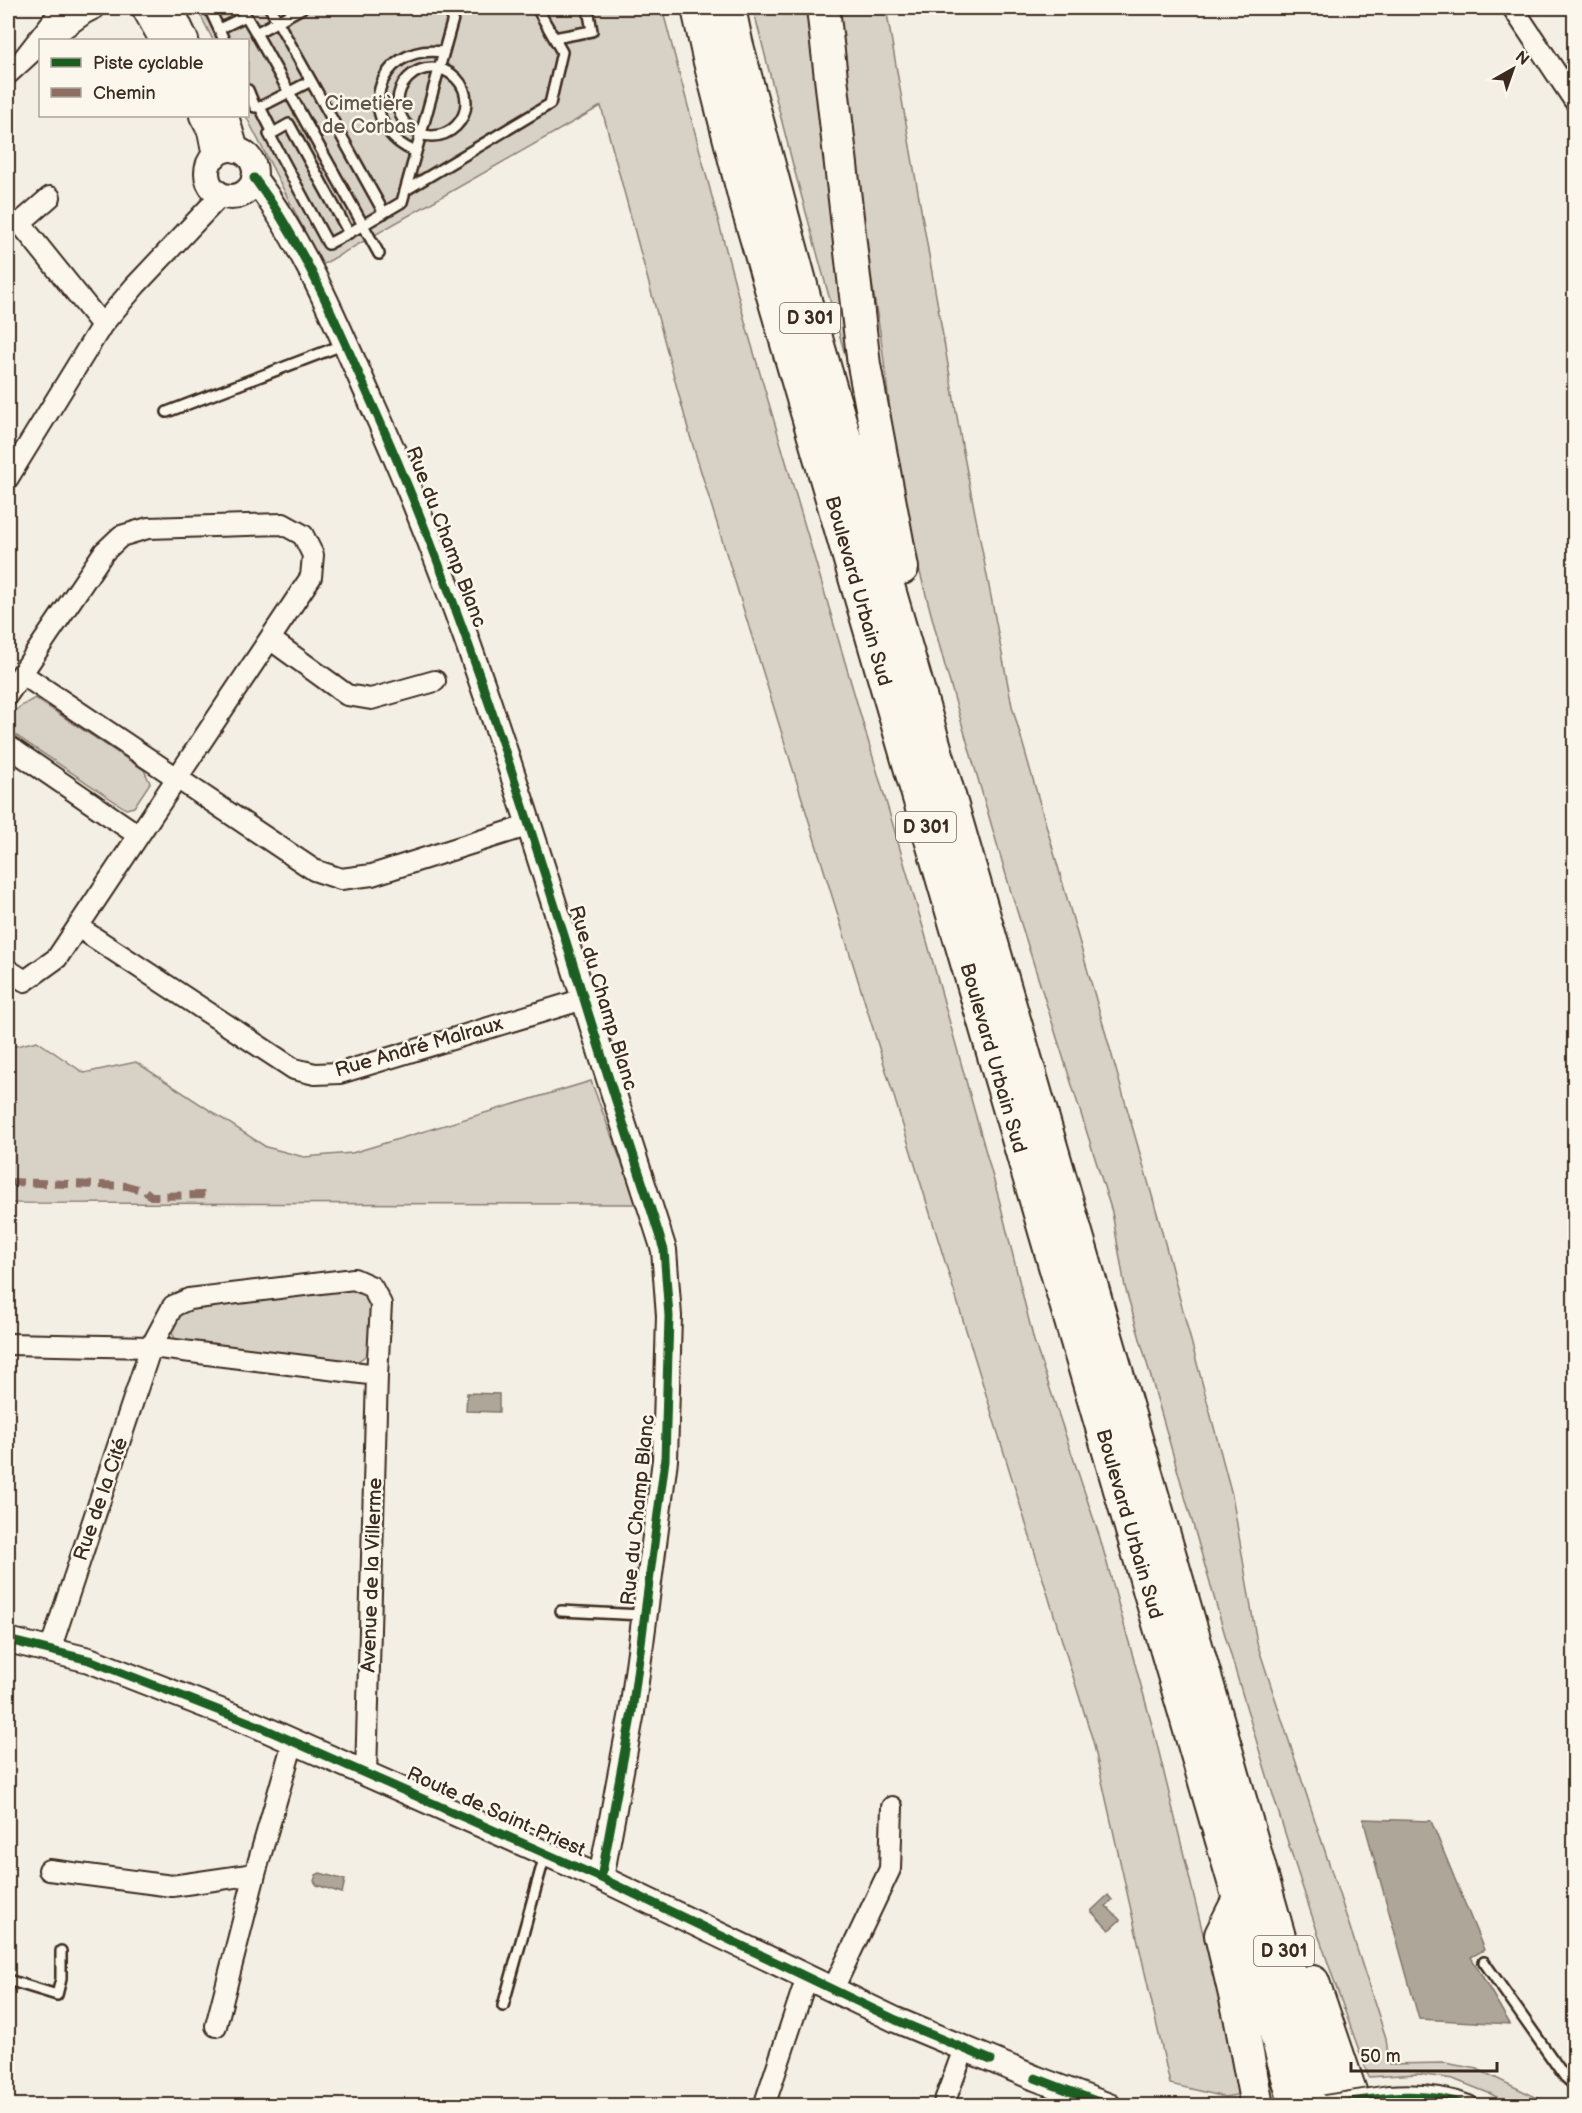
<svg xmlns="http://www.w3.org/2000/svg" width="1582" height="2113" font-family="'Balsamiq Sans',sans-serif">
<rect width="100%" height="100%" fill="#f3efe4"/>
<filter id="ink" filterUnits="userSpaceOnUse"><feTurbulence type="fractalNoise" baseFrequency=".0167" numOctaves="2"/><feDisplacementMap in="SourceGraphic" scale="12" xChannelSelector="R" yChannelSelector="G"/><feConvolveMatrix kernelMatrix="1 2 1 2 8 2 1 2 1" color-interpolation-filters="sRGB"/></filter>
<g filter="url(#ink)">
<!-- green -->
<path fill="#d8d1c6" stroke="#8a7e72" stroke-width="1.5" d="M197 8H662L747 329 925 934 999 1199 1034 1341 1100 1538 1155 1736 1242 2094 1225 2097 1170 2084 1093 1741 690 436 601 106 322 265 246 116H248V40H213Z
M753 8H815L859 406 793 165Z
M837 8H886L963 451 1012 706 1157 1213 1232 1495 1257 1643 1386 2038 1389 2064 1445 2063 1477 2069 1552 2105H1511L1491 2094 1453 2079 1418 2074 1369 2077C1272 1819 1202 1552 1125 1287L1112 1212 1011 892 945 666 914 550 894 442 881 338 868 260Z
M35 698 144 770 150 783 134 807 126 809 8 730C7 712 21 706 35 698Z
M37 1041 84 1073 136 1062 266 1147 304 1157 352 1153 591 1081 637 1204 8 1203V1048Z
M355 1287 366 1294 374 1303 369 1353 353 1365 183 1345C162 1331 173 1320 184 1305Z"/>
<!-- water -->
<path fill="#afa69a" stroke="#817468" stroke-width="1.5" d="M467 1393 499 1394V1412L466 1411Z
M1363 1819 1431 1821 1484 1950 1471 1957 1510 2024 1419 2019Z
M320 1873 345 1880 342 1893 317 1885 314 1881 316 1875Z
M1108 1895 1112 1900 1106 1906 1120 1920 1109 1930 1091 1911Z"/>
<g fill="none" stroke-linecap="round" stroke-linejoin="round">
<!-- service casing -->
<g stroke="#3b2a1e" stroke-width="14">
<path id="service" d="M209 8 224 40
M219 29 246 16 256 33 302 8
M554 38 592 31 588 8
M398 102a34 34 0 1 1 68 0a34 34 0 1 1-68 0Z
M311 81 384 213
M248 90 255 107H260L273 133 289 124 349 233 363 225 256 33
M260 107 311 81 270 8
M273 133 269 134 328 244 349 233
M416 152C352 126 375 42 443 52
M406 190 550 104 562 52 537 8
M379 254 363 225 402 202 456 8
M167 412 345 344
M561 1611 642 1615
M1484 1962 1565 2077 1574 2085
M8 1980 57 1995 61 1979V1951
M503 2006 545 1855"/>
</g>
<!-- minor casing -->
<g stroke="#3b2a1e" stroke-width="24">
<path id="minor" d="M1513 8 1574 100
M47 40 85 13 95 8
M24 58 63 8
M8 74 32 52
M50 197 20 223 102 325
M8 478 102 325 135 286 221 195
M270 639 347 695 371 699 435 681
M22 674 314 870 341 879 372 875 530 825
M8 694 104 552 121 536 148 528 283 524 303 535 313 555 311 577 57 958 25 981 8 970
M8 746 138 835
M78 927 294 1069 315 1074 340 1073 584 999
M8 1344 151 1347 377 1375 366 1775
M50 1650 151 1347 173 1306 189 1299 354 1279 372 1287 381 1304 377 1375
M49 1870 172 1886 255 1874
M833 1989 890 1869 892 1807
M216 2026 255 1874 293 1742
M1389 2096C1416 2094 1443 2096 1468 2106
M764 2106 807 1977
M943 2106 964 2049"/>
</g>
<!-- tertiary casing -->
<g stroke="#3b2a1e" stroke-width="28">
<path id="tertiary" d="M144 8 162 40
M171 8 186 40
M202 116 210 131 215 156
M226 116 236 150
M207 173a24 24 0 1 1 48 0a24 24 0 1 1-48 0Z
M254 178C306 247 339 330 374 408 460 598 521 798 583 996 609 1081 637 1165 664 1250L669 1316 665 1460 632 1712 601 1878
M8 1640 89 1660 256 1725 601 1878 896 2020 1035 2078 1109 2106"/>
</g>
<!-- trunk casing -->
<g stroke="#3b2a1e" stroke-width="36">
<path id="trunk" d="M698 8 709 58 745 199 1239 1899 1296 2106
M729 8 736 42 806 304 1211 1697 1327 2106
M823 8 864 365 902 568
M1239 1899 1221 1935 1240 2016 1257 2106
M1313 1982 1355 2106"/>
</g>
<!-- service -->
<use href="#service" stroke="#fbf7ec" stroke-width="9"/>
<!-- minor -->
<use href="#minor" stroke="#fbf7ec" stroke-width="20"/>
<!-- tertiary -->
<use href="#tertiary" stroke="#fbf7ec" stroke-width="24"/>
<!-- trunk -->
<use href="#trunk" stroke="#fbf7ec" stroke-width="32"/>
<!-- minor-bridge casing -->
<g stroke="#3b2a1e" stroke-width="24" stroke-linecap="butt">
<path id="minor-bridge" d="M1325 2106 1389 2096"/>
</g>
<!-- minor-bridge -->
<use href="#minor-bridge" stroke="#fbf7ec" stroke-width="20"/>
<!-- quiet -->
<path stroke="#8d6e63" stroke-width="8" stroke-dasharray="15 8" stroke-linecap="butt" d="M8 1182 127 1186 145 1191 151 1196 211 1195"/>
<!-- cycleway casing -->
<g stroke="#fbf7ec" stroke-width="13">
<path id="cycleway" d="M254 178C306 247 339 330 374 408 460 598 521 798 583 996 609 1081 637 1165 664 1250L669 1316 665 1460 632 1712 601 1878
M8 1640 89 1660 256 1725 601 1878 896 2020 991 2060
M1035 2078 1109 2106
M1325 2106C1374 2099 1420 2088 1468 2106"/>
</g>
<!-- cycleway -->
<use href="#cycleway" stroke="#1b5e20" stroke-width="9"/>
</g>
</g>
<g text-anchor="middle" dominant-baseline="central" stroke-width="5" stroke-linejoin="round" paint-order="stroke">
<!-- shield labels -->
<g fill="#fbf7ec" stroke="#75685c" stroke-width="1.5">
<rect x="780" y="303" width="60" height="30" rx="4.5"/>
<rect x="896" y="812" width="60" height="30" rx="4.5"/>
<rect x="1254" y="1936" width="60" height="30" rx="4.5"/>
</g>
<g font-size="18" font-weight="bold" fill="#3b2a1e">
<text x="810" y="318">D 301</text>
<text x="926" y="827">D 301</text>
<text x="1284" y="1951">D 301</text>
</g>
<!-- park labels -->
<g font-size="20" fill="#625448" stroke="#fbf7ec">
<text x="369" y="104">Cimetière<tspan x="369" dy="23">de Corbas</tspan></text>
</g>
<!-- street labels -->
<g font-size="20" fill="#3b2a1e" stroke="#fbf7ec">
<text transform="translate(446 537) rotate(69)">Rue du Champ Blanc</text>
<text transform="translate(858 591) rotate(74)">Boulevard Urbain Sud</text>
<text transform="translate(603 998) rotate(73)">Rue du Champ Blanc</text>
<text transform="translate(419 1047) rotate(-16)">Rue André Malraux</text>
<text transform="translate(993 1058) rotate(74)">Boulevard Urbain Sud</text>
<text transform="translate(101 1499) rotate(-71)">Rue de la Cité</text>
<text transform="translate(638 1510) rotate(-84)">Rue du Champ Blanc</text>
<text transform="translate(1129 1524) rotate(74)">Boulevard Urbain Sud</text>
<text transform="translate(372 1575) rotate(-88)">Avenue de la Villerme</text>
<text transform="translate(496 1812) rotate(24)">Route de Saint-Priest</text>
</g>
</g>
<!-- margin -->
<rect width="1582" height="2113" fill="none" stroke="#fbf7ec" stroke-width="30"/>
<rect x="15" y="15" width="1552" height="2083" fill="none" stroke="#3b2a1e" stroke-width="2" filter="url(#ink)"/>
<!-- legend -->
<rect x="39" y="39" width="210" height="78" fill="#fbf7ec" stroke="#aea59a" stroke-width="1.5"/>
<rect x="51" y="58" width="30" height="9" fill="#1b5e20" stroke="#aea59a" stroke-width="1.5"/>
<text x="93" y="69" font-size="18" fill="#3b2a1e">Piste cyclable</text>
<rect x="51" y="88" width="30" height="9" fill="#8d6e63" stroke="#aea59a" stroke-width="1.5"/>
<text x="93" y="99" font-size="18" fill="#3b2a1e">Chemin</text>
<!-- north arrow -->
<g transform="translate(1513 69) rotate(40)" stroke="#fbf7ec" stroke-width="4.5" paint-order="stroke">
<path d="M0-4.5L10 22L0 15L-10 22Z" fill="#3b2a1e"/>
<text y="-9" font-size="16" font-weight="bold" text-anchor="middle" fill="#3b2a1e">N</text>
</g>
<!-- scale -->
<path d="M1351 2062v9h146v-9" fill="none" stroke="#3b2a1e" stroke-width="3"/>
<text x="1360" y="2062" font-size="18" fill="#3b2a1e" stroke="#fbf7ec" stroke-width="4.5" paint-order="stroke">50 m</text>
</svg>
